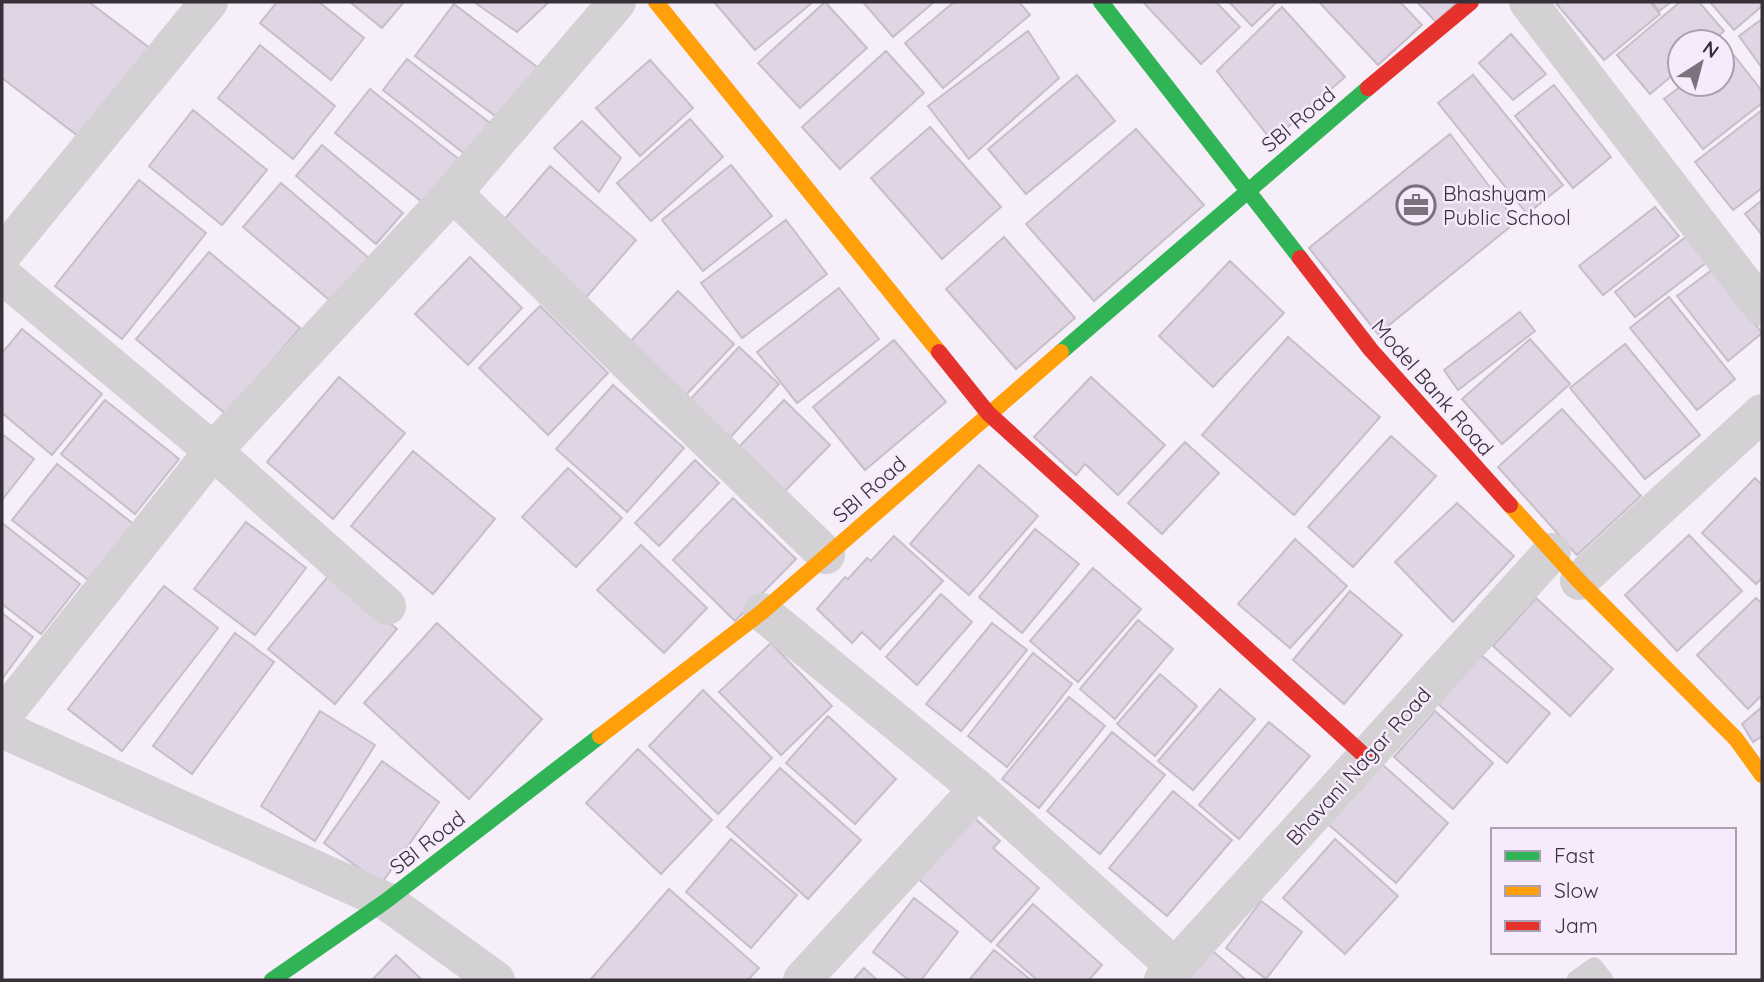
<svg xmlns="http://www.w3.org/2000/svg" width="1764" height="982" font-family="Quicksand,sans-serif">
<rect width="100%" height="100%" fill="#f6eef9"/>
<!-- building -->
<path fill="#dfd5e4" stroke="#c6bfc9" stroke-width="2" d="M2 2H89L151 49 82 139 2 78Z
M277 2H319L364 38 331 80 260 23Z
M350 2H404L382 28Z
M474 2H549L517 32Z
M714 2H813L755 50Z
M825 2 867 48 800 108 758 63Z
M863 2H934L893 37Z
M954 2H1019L1030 15 943 88 905 43Z
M1143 2H1216L1240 27 1201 64Z
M1229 2H1277L1252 26Z
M1319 2H1400L1422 25 1378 65Z
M1417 2H1457L1436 22Z
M1555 2H1650L1660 14 1604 60Z
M1652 2H1671L1659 11Z
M1680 2H1699L1724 31 1712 42H1680V69L1650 94 1617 55Z
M1710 2H1762V6L1734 30Z
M454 4 541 70 502 121 415 56Z
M1282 7 1345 77 1272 141 1217 71Z
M1762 19V68L1739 36Z
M1028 31 1059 78 969 159 928 106Z
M1511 34 1546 74 1513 100 1479 63Z
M260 45 335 106 293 159 218 98Z
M1729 49 1762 91V103L1703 149 1664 99 1684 84H1722V55Z
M886 51 924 93 840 169 802 127Z
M407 59 499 130 475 162 383 90Z
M650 60 693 108 640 156 596 108Z
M1077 75 1115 121 1026 194 988 149Z
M1473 75 1563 185 1527 214 1438 103Z
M1554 85 1611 157 1573 188 1515 116Z
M370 89 461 161 426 205 335 133Z
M193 110 267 170 222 225 149 166Z
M1762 110V188L1733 210 1695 162Z
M690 119 723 157 651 221 617 183Z
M582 121 621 158 599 192 554 148Z
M930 127 1001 207 942 259 871 178Z
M1136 129 1204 205 1094 301 1026 224Z
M1450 134 1516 222 1378 334 1309 248Z
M322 145 403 213 376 244 296 176Z
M731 165 772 216 703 271 662 220Z
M550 166 636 240 582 302 497 228Z
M139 180 206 233 122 339 55 286Z
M281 183 370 259 333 303 243 227Z
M1762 200V235L1745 214Z
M1655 207 1679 236 1603 295 1579 266Z
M786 220 827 274 742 338 701 283Z
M1687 236 1707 262 1635 317 1615 292Z
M1004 237 1075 318 1016 369 946 289Z
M209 252 300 328 227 415 136 339Z
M470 257 522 308 468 365 415 314Z
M1230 261 1284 313 1213 387 1159 336Z
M1712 270 1762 333 1728 361 1677 296Z
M839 288 879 339 797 403 757 352Z
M678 291 734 344 683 398 627 345Z
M1669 297 1735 379 1697 410 1630 328Z
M540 306 608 373 548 435 479 368Z
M1520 312 1535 331 1458 390 1444 370Z
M22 329 102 394 52 455 2 413V353Z
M1288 337 1380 417 1294 515 1202 435Z
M1530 339 1570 384 1502 444 1462 399Z
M894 340 946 402 865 470 813 407Z
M1625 344 1700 435 1645 479 1570 388Z
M739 347 779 384 727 441 686 404Z
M339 377 405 433 333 519 267 462Z
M1091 377 1165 445 1118 495 1085 464 1076 475 1034 437Z
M613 385 684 448 627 512 556 449Z
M105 400 179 459 135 514 61 454Z
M784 400 830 445 780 496 734 452Z
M1562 409 1641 496 1577 555 1498 467Z
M2 434 34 459 2 500Z
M1391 436 1436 476 1353 567 1308 527Z
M1185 442 1219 473 1162 534 1128 503Z
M413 451 495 519 433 594 351 526Z
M695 460 719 483 659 546 635 523Z
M57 464 136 526 91 582 12 520Z
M979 465 1038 516 969 595 910 544Z
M568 468 622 518 576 567 522 517Z
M1755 478 1762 485V578L1756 584 1702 533Z
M733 498 796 559 735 621 673 560Z
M1457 503 1514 556 1453 622 1395 562Z
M246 522 306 568 255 635 194 589Z
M2 523 80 584 41 634 2 604Z
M1035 529 1079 564 1022 633 979 597Z
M1689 535 1742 591 1677 651 1625 595Z
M894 536 943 581 880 649 862 632 852 643 817 609 845 577 848 579 867 558 871 561Z
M1295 539 1347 586 1290 648 1238 604Z
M641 545 707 608 664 653 597 590Z
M1093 568 1141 609 1078 682 1030 641Z
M330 574 397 629 335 704 268 649Z
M164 586 218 628 122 751 68 709Z
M1350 591 1402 635 1344 704 1293 660Z
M941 594 972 622 917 685 886 657Z
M1536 598 1613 669 1570 716 1493 646Z
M1756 598 1762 604V695L1748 709 1697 655Z
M2 613 33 637 2 679Z
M1138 620 1173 649 1115 719 1080 689Z
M437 623 542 719 469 799 364 703Z
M992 623 1027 650 961 731 926 704Z
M235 633 274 662 192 774 153 746Z
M771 643 832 706 781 755 719 692Z
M1033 653 1072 684 1007 767 968 736Z
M1480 654 1550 713 1507 763 1438 704Z
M1160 674 1197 706 1155 756 1117 724Z
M1220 689 1255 719 1193 790 1158 761Z
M703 690 772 758 718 814 649 746Z
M1069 697 1105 726 1039 808 1002 779Z
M1762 707V736L1753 742 1742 724Z
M320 711 375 745 315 841 261 806Z
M1435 711 1493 763 1453 809 1394 757Z
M828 716 896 779 855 824 786 763Z
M1269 722 1310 756 1239 839 1199 805Z
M1112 732 1165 775 1100 854 1047 811Z
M638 749 712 820 661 874 586 803Z
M1374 757 1448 823 1396 883 1321 818Z
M382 761 439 802 381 884 324 843Z
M780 768 861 840 808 899 727 827Z
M1173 791 1232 840 1167 916 1109 868Z
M970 814 1000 841 993 848 1039 888 991 942 916 877Z
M731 839 797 895 751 948 686 892Z
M1335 839 1398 896 1345 954 1283 898Z
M669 889 759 968 748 980H590Z
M914 898 958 932 921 980H909L873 952Z
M1261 901 1302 932 1266 979 1226 948Z
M1033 904 1102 965 1089 980H1037L997 945Z
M1207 946 1246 980H1176Z
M994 950 1031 980H969Z
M396 955 422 980H372Z
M864 968 877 980H853Z"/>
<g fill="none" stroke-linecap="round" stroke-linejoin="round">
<!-- lane -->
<path stroke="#d4d1d4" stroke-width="19" d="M1576 980 1594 967 1604 980"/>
<!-- street -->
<path stroke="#d4d1d4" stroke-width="38" d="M1528 2 1762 307
M453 193 826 555
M2 255 209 2
M2 275 213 451 387 606
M1579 581 1762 413
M762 612 978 789 1175 967
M2 717 213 451 453 193 617 2
M2 729 386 901 496 980
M802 980 978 789
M1163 980 1552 552"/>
<!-- fast -->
<path stroke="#30b455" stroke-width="16" d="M1101 2 1300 258
M1061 352 1368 88
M272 980 386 901 600 736"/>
<!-- slow -->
<path stroke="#ff9f0a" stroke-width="16" d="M656 2 939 352
M1510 505 1579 581 1736 739 1762 775
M600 736 762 612 1061 352"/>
<!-- jam -->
<path stroke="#e5322d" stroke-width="16" d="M1368 88 1471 2
M1300 258 1371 350 1510 505
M939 352 988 413 1366 757"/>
</g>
<!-- icons -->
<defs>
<g id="office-ring" transform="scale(2.0125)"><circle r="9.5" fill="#f7eafd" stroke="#7a727c" stroke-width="1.5"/><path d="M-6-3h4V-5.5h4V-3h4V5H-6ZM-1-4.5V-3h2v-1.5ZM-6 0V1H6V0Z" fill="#7a727c"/></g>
</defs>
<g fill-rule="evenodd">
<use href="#office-ring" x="1416" y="205"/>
</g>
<g text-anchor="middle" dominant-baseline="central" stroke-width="5" stroke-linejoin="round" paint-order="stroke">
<!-- street labels -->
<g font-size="21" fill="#373039" stroke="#f7eafd">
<text transform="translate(1298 119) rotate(-40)">SBI Road</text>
<text transform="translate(1433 387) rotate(49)">Model Bank Road</text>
<text transform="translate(869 489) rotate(-41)">SBI Road</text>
<text transform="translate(1358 766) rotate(-48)">Bhavani Nagar Road</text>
<text transform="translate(427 842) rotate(-38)">SBI Road</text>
</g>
<!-- poi labels -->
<g font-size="21" fill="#373039" stroke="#f7eafd" text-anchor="start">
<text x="1443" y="193">Bhashyam<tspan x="1443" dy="24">Public School</tspan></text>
</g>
</g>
<!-- border -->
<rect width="1764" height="982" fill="none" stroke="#373039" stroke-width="7"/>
<!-- legend -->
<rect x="1491" y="828" width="245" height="126" fill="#f7eafd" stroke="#aaa0af" stroke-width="2"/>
<rect x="1505" y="851" width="35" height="10" fill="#30b455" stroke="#aaa0af" stroke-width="2"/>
<text x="1554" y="863" font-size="21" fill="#373039">Fast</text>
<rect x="1505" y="886" width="35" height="10" fill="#ff9f0a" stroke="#aaa0af" stroke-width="2"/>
<text x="1554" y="898" font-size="21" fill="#373039">Slow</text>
<rect x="1505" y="921" width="35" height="10" fill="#e5322d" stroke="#aaa0af" stroke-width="2"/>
<text x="1554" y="933" font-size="21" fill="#373039">Jam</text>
<!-- north arrow -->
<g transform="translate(1701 63) rotate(36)"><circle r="33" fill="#f7eafd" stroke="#aaa0af" stroke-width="2"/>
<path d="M0-5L12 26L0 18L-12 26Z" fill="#7a727c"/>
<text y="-10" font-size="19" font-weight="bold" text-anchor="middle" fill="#373039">N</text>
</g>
</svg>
